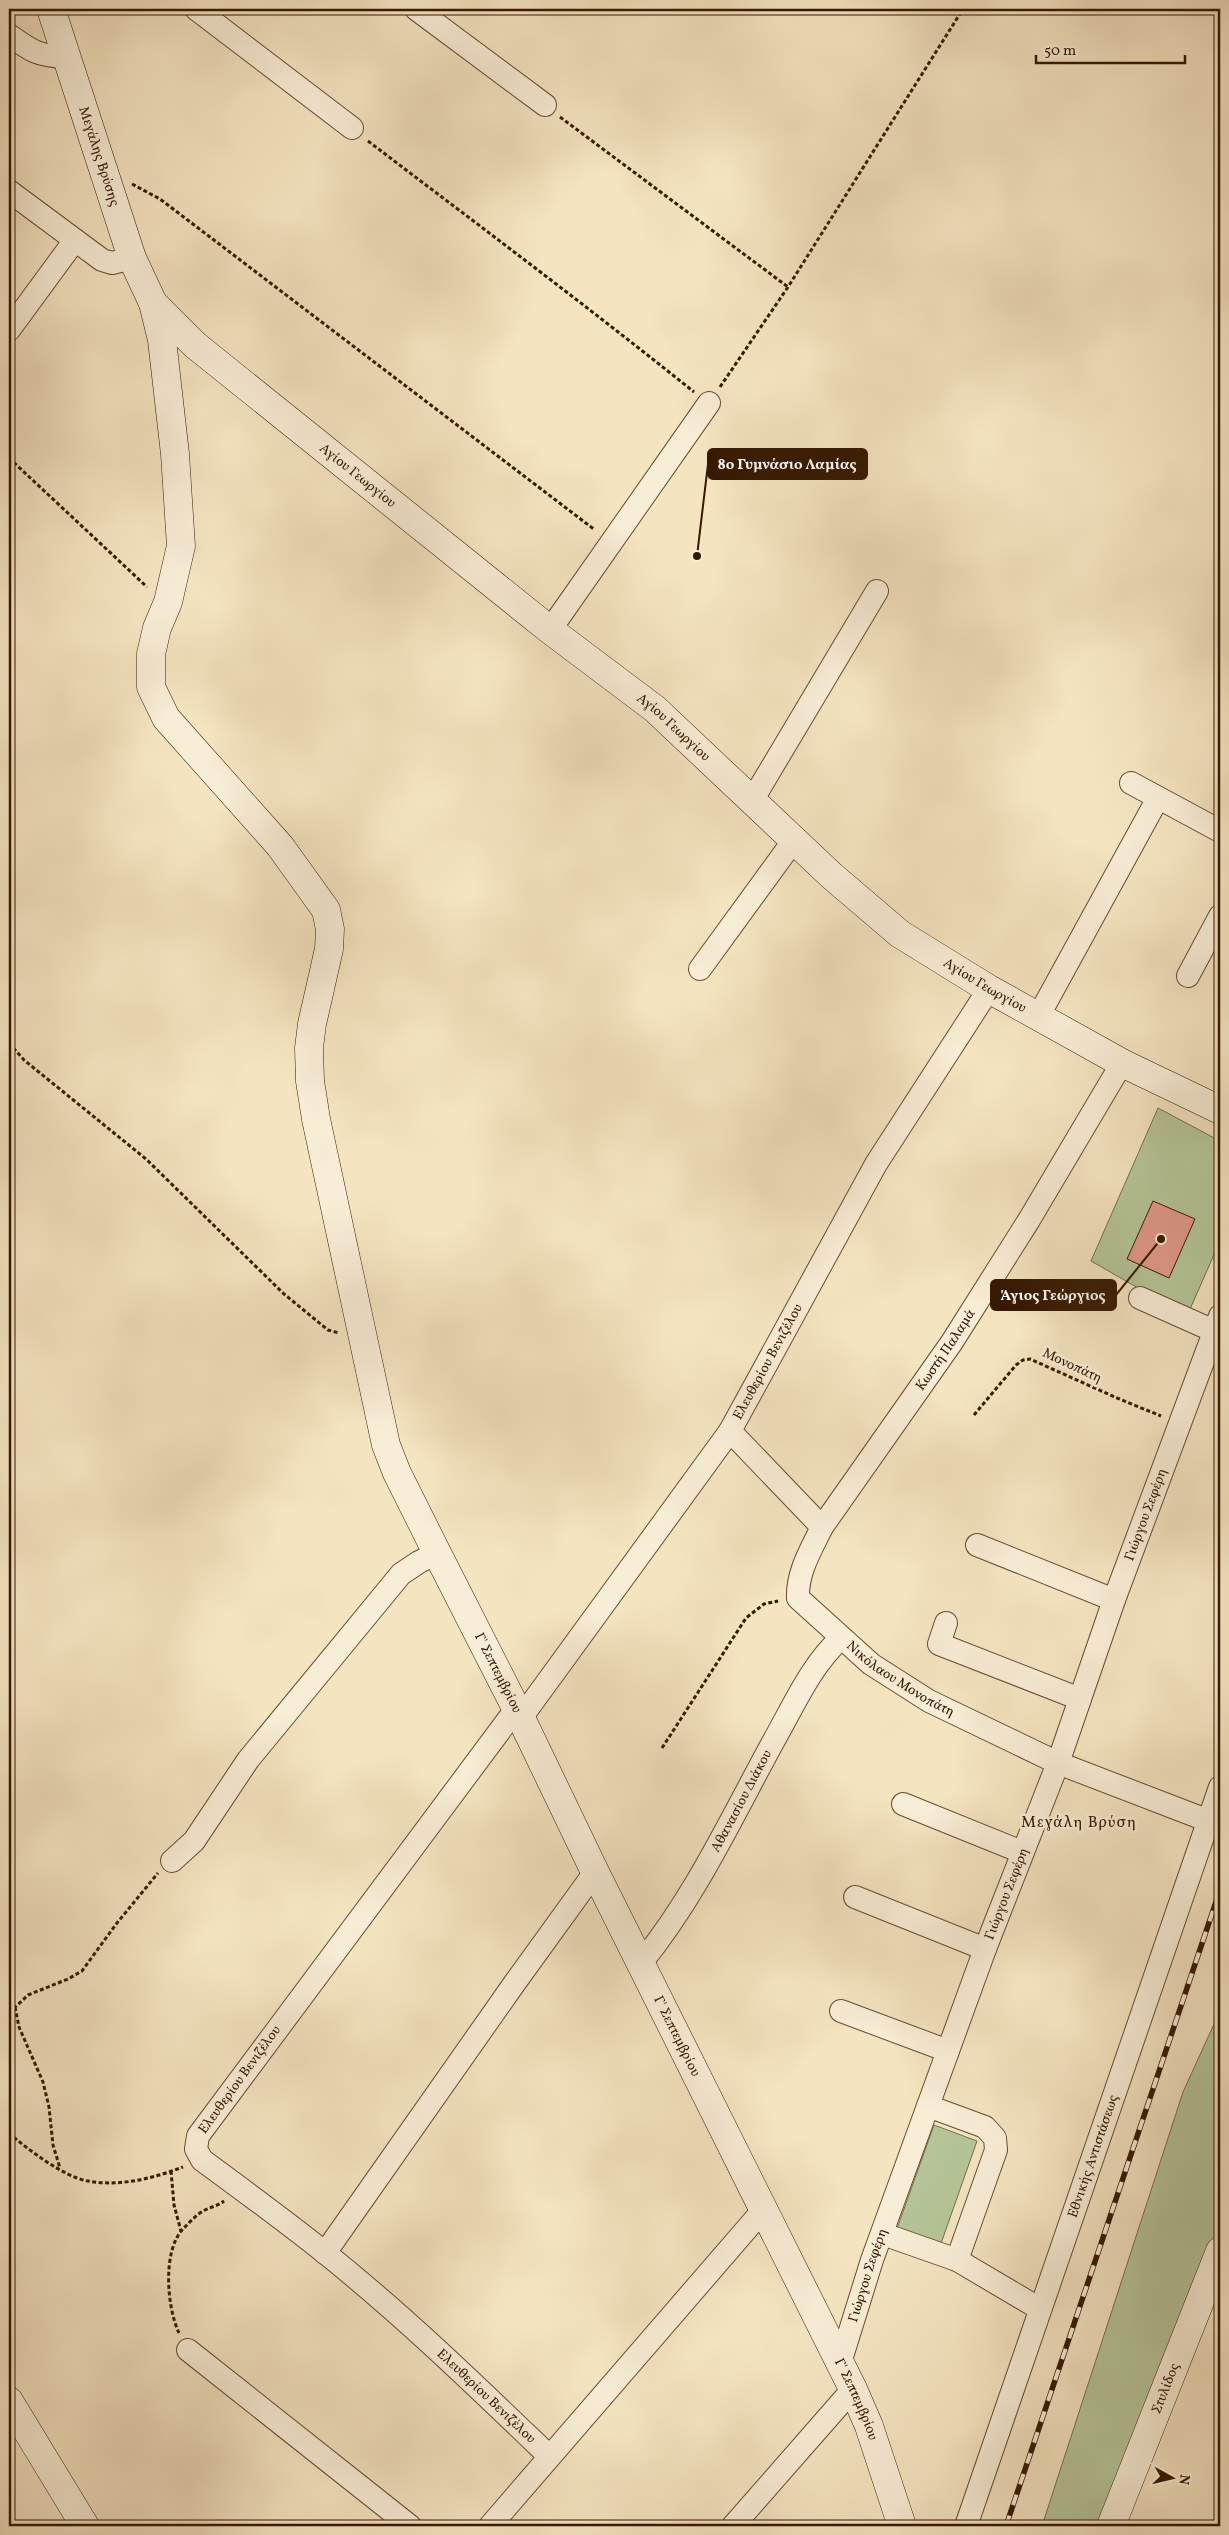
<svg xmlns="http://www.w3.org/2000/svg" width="1229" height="2535" font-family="Vollkorn,serif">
<rect width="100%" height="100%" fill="#f4e4c0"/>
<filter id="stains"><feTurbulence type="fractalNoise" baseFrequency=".004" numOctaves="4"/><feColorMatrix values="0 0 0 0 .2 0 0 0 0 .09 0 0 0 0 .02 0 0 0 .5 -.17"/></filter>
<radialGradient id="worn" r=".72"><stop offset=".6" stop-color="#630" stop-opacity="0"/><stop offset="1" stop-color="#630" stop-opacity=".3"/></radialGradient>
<!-- green -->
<path fill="#b5c597" stroke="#756e4c" d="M1158 1108 1220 1141V1241L1187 1316 1091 1261Z
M1220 2011V2234L1100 2526H1042L1183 2092Z
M934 2125 977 2141 938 2252 894 2237Z"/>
<!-- building -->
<path fill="#e09889" stroke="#351802" d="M1153 1201 1195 1219 1169 1278 1127 1259Z"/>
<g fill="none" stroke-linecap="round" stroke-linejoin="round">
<!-- street casing -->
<g stroke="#654b32" stroke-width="24">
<g id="street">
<path d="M196 9 352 128"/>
<path d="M416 9 545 105"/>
<path d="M9 35C31 51 38 56 66 57"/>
<path d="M9 191 102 260 112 263 132 258"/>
<path d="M9 330 75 240"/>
<path d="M550 630 709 403"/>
<path d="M1131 783 1220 831"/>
<path d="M753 799 877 591"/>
<path d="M700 969 794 840"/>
<path d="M1188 976 1220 916"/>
<path d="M1038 1017 1158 798"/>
<path d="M1140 1298 1214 1331"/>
<path id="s1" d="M730 1431 822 1527C811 1550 797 1572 798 1598L871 1664 929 1701 1058 1763 1209 1821"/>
<path id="s2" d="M822 1527 952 1342 1029 1220 1122 1063"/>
<path d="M977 1545 1114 1600"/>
<path d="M946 1623 939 1644 1080 1699"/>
<path id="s3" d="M516 1709 198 2136 196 2149 202 2160C243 2190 284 2220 324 2252 403 2315 476 2386 549 2456"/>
<path id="s4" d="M521 1718 730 1431 876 1164 989 989"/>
<path d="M903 1804 1022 1852"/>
<path d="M172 1861 194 1841 248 1760 401 1574 419 1562 437 1553"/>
<path d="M855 1897 985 1949"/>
<path id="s5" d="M641 1963C695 1897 732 1817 773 1742 793 1707 811 1665 841 1638"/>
<path d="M841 2011 948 2051"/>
<path d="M928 2106 985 2127 995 2138 996 2150 957 2260"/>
<path d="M883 2234 957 2260 1040 2309"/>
<path d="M325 2253 514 1984 595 1872"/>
<path d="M188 2350 410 2526"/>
<path id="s6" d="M840 2363 872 2260 985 1949 1058 1763 1114 1600 1220 1316"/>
<path d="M490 2526 764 2209"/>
<path d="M733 2526 853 2389"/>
<path id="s7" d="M966 2526 1220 1787"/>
</g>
</g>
<!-- secondary casing -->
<g stroke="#351802" stroke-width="29">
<g id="secondary">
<path id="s8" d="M51 9 132 258 153 303 162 340 175 454 181 546 168 602 157 628 151 654V687L166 718 280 846 326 910 330 929 329 949 312 1024 309 1048 310 1081 316 1119 386 1445 397 1473 437 1553 521 1718 595 1872 853 2389 869 2426 902 2526"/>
<path id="s9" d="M153 303 195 345 550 630 655 709 832 876 900 934 989 989 1122 1063 1220 1110"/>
<path d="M9 2401 85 2526"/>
<path id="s10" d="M1111 2526 1220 2251"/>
</g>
</g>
<!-- path -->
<path stroke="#351802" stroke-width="3" stroke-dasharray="4 2.5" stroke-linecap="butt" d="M560 117 788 287
M368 141C477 224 587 306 694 392
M132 184 160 199 595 530
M720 387 788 287 963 9
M9 458 147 587
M9 1043 24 1060 146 1159 284 1294 328 1330 339 1333
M974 1415 1016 1365 1023 1360 1030 1359 1117 1398 1161 1416
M662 1748 746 1618 764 1604 778 1601
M15 2007 19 2027 43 2082 49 2107 53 2145 60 2168
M9 2013 28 1995 68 1979 82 1971 117 1923 158 1873
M9 2133C27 2149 64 2177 88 2181 120 2187 154 2178 183 2167
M171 2171 174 2205 181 2231
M179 2333C167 2308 162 2251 183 2229 189 2223 196 2215 203 2211 210 2207 218 2206 224 2201"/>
<!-- street -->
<use href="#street" stroke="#f8edd6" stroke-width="22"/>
<!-- secondary -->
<use href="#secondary" stroke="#f8edd6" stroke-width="28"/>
<!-- rail casing -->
<g stroke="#351802" stroke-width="5.5">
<path id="rail" d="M1006 2526 1220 1890"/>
</g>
<!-- rail -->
<use href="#rail" stroke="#f8edd6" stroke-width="4" stroke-dasharray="11" stroke-linecap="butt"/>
</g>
<g text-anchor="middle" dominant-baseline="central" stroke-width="5" stroke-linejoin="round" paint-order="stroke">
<!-- street labels -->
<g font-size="14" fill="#351802" stroke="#f8edd6">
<text stroke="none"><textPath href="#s8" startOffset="155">Μεγάλης Βρύσης</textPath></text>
<text stroke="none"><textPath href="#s9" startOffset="268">Αγίου Γεωργίου</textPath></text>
<text stroke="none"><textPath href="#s9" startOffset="672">Αγίου Γεωργίου</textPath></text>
<text stroke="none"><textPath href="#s9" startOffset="1078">Αγίου Γεωργίου</textPath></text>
<text stroke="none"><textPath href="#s2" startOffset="216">Κωστή Παλαμά</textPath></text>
<text stroke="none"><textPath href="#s4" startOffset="434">Ελευθερίου Βενιζέλου</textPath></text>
<text transform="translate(1072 1366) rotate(25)">Μονοπάτη</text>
<text stroke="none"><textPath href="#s6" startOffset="902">Γιώργου Σεφέρη</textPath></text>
<text stroke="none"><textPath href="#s8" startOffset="1786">Γ' Σεπτεμβρίου</textPath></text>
<text stroke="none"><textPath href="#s1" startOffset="340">Νικόλαου Μονοπάτη</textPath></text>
<text stroke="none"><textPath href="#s5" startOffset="191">Αθανασίου Διάκου</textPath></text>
<text stroke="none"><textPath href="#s6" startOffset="498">Γιώργου Σεφέρη</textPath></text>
<text stroke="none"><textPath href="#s8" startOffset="2191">Γ' Σεπτεμβρίου</textPath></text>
<text transform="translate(240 2080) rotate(-54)">Ελευθερίου Βενιζέλου</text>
<text stroke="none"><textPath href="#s7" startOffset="391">Εθνικής Αντιστάσεως</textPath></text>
<text stroke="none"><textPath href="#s6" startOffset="92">Γιώργου Σεφέρη</textPath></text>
<text stroke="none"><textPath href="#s10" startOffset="148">Στυλίδος</textPath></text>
<text stroke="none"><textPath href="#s3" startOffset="928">Ελευθερίου Βενιζέλου</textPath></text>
<text stroke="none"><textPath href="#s8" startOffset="2596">Γ' Σεπτεμβρίου</textPath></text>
</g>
<!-- quarter labels -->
<g font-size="16" letter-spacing="1" fill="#351802" stroke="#f8edd6">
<text x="1079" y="1823">Μεγάλη Βρύση</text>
</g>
</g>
<!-- callouts -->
<path fill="none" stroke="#351802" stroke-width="2" d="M697 556L708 464M1161 1239L1116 1295"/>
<g fill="#351802" stroke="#f8edd6" stroke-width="2">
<circle cx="697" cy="556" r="5"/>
<circle cx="1161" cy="1239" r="5"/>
</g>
<g fill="#351802" stroke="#351802" stroke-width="2">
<rect x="708" y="449" width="159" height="30" rx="5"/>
<rect x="991" y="1280" width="125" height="30" rx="5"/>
</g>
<g font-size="15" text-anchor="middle" font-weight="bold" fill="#fff">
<text x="787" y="469">8ο Γυμνάσιο Λαμίας</text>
<text x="1053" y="1300">Άγιος Γεώργιος</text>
</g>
<!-- margin -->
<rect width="1229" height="2535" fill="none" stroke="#f4e4c0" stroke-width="30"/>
<rect x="10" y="10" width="1209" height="2515" fill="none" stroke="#351802" stroke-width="2.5"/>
<rect x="15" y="15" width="1199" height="2505" fill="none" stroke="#351802"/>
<!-- north arrow -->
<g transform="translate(1172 2478) rotate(98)" stroke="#f8edd6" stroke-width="4" paint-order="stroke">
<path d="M0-4L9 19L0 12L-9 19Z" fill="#351802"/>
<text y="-8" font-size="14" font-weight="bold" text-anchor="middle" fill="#351802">N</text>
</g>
<!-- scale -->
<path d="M1036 55v8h149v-8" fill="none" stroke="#351802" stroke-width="2.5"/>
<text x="1044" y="55" font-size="15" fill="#351802" stroke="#f8edd6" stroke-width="4" paint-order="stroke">50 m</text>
<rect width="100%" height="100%" filter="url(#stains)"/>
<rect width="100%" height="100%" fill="url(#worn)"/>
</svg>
